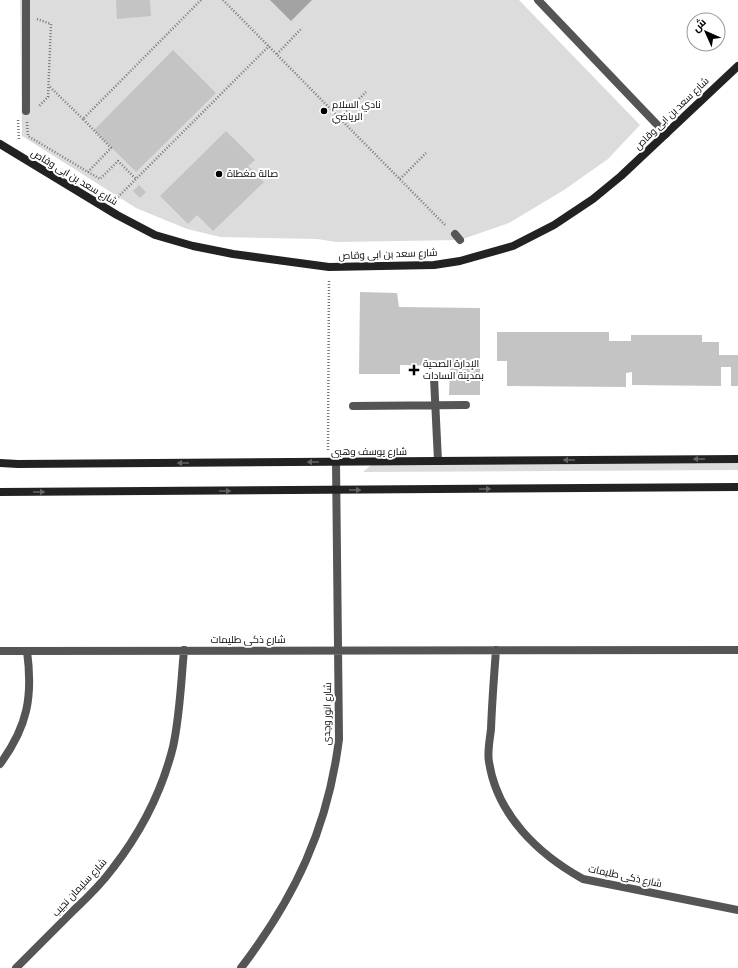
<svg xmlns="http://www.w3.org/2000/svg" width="738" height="968" font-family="Overpass,Cairo,sans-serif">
<rect width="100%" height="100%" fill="#fff"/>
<!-- green -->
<path fill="#dcdcdc" d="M20 0H519L640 125 608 159 564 190 509 223 460 240 336 242 317 239 220 237 187 229 136 208 22 136Z
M738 458V470L363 472 378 459Z"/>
<!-- water -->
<path fill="#a3a3a3" d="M270 0H312L291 21Z"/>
<!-- building -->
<path fill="#c4c4c4" d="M116 0H150L151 16 117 19Z
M173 50 216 93 136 172 94 130Z
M226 131 255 160 248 166 264 182 213 231 197 215 188 224 160 196Z
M139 185 146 192 140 198 133 191Z
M360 292 397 293 399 307 480 308V395H449L450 366 400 365V374H359Z
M497 332H609V341H631V335H702V342H719V355H738V386H731V367H721V386L632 385V372L626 373V387L507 386V361H497Z"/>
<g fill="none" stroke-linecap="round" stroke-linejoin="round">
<!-- path -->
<path stroke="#777" stroke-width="2.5" stroke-dasharray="1 2" stroke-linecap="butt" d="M223 0 446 226
M37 19 51 24 48 97 39 106
M277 54 302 28
M50 87 83 119
M340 118 366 92
M18 120 19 141
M27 122 28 136 88 172 111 148 83 119 201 0
M88 172 100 179 118 161 136 179
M400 179 426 153
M118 197 269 46
M328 450 329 279"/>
<!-- lane -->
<path stroke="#555" stroke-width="8" d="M26 0V111
M434 378 438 461
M353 406 466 405"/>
<!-- street -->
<path stroke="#555" stroke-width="8" d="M538 0 666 134
M455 234 460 240
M496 650C494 676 492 703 491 729 490 739 487 752 489 762 497 815 538 854 583 879L738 910
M0 651 738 650
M0 764C28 726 33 696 27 651
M16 968C35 949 55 929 74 910 88 897 102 883 113 868 141 832 162 791 173 747 180 715 181 682 184 650
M241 968C295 897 328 828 339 739L336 462"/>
<!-- secondary -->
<path stroke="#222" stroke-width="8" d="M0 144 117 215 155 235 193 246 233 254 329 267 434 265 460 261 513 246 554 225 593 199 621 176 738 66
M0 463 18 464 738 459
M0 492 738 487"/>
</g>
<!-- one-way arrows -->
<defs><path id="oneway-solid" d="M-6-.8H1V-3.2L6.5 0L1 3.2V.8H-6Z"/></defs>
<g fill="#646464">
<use href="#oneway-solid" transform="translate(699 459) rotate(180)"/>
<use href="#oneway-solid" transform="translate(569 460) rotate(180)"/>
<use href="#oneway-solid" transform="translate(313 462) rotate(180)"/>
<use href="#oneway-solid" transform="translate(183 463) rotate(180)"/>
<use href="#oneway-solid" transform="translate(485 489)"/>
<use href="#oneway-solid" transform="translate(355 490)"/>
<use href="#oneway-solid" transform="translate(225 491)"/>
<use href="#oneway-solid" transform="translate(39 492)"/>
</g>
<!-- markers -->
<g fill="#000" stroke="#fff" stroke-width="1.5">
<circle cx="324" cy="111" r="4"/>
<circle cx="219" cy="174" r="4"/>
<path d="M412 364h4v4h4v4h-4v4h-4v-4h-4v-4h4z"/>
</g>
<g text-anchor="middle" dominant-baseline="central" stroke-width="4" stroke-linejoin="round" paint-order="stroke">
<!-- poi labels -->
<g font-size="10" fill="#000" stroke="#fff" text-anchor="start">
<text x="332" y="105">نادي السلام<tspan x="332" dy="12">الرياضي</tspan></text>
<text x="227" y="174">صالة مغطاة</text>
<text x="423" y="364">الإدارة الصحية<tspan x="423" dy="12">بمدينة السادات</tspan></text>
</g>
<!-- street labels -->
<g font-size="10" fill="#000" stroke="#fff">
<text transform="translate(672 114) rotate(-44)">شارع سعد بن ابى وقاص</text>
<text transform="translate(74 178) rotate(31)">شارع سعد بن ابى وقاص</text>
<text transform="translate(388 255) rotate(-2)">شارع سعد بن ابى وقاص</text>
<text x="369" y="452">شارع يوسف وهبى</text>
<text x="248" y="640">شارع ذكى طليمات</text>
<text transform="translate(328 714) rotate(-89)">شارع انور وجدى</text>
<text transform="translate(625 877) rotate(12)">شارع ذكى طليمات</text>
<text transform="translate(80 888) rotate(-47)">شارع سليمان نجيب</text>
</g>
</g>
<!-- north arrow -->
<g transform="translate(706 32) rotate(315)"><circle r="19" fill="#ffffff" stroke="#999999"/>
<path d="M0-3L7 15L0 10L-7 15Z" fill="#000000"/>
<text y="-6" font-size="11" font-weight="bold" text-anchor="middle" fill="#000000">ش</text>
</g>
</svg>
